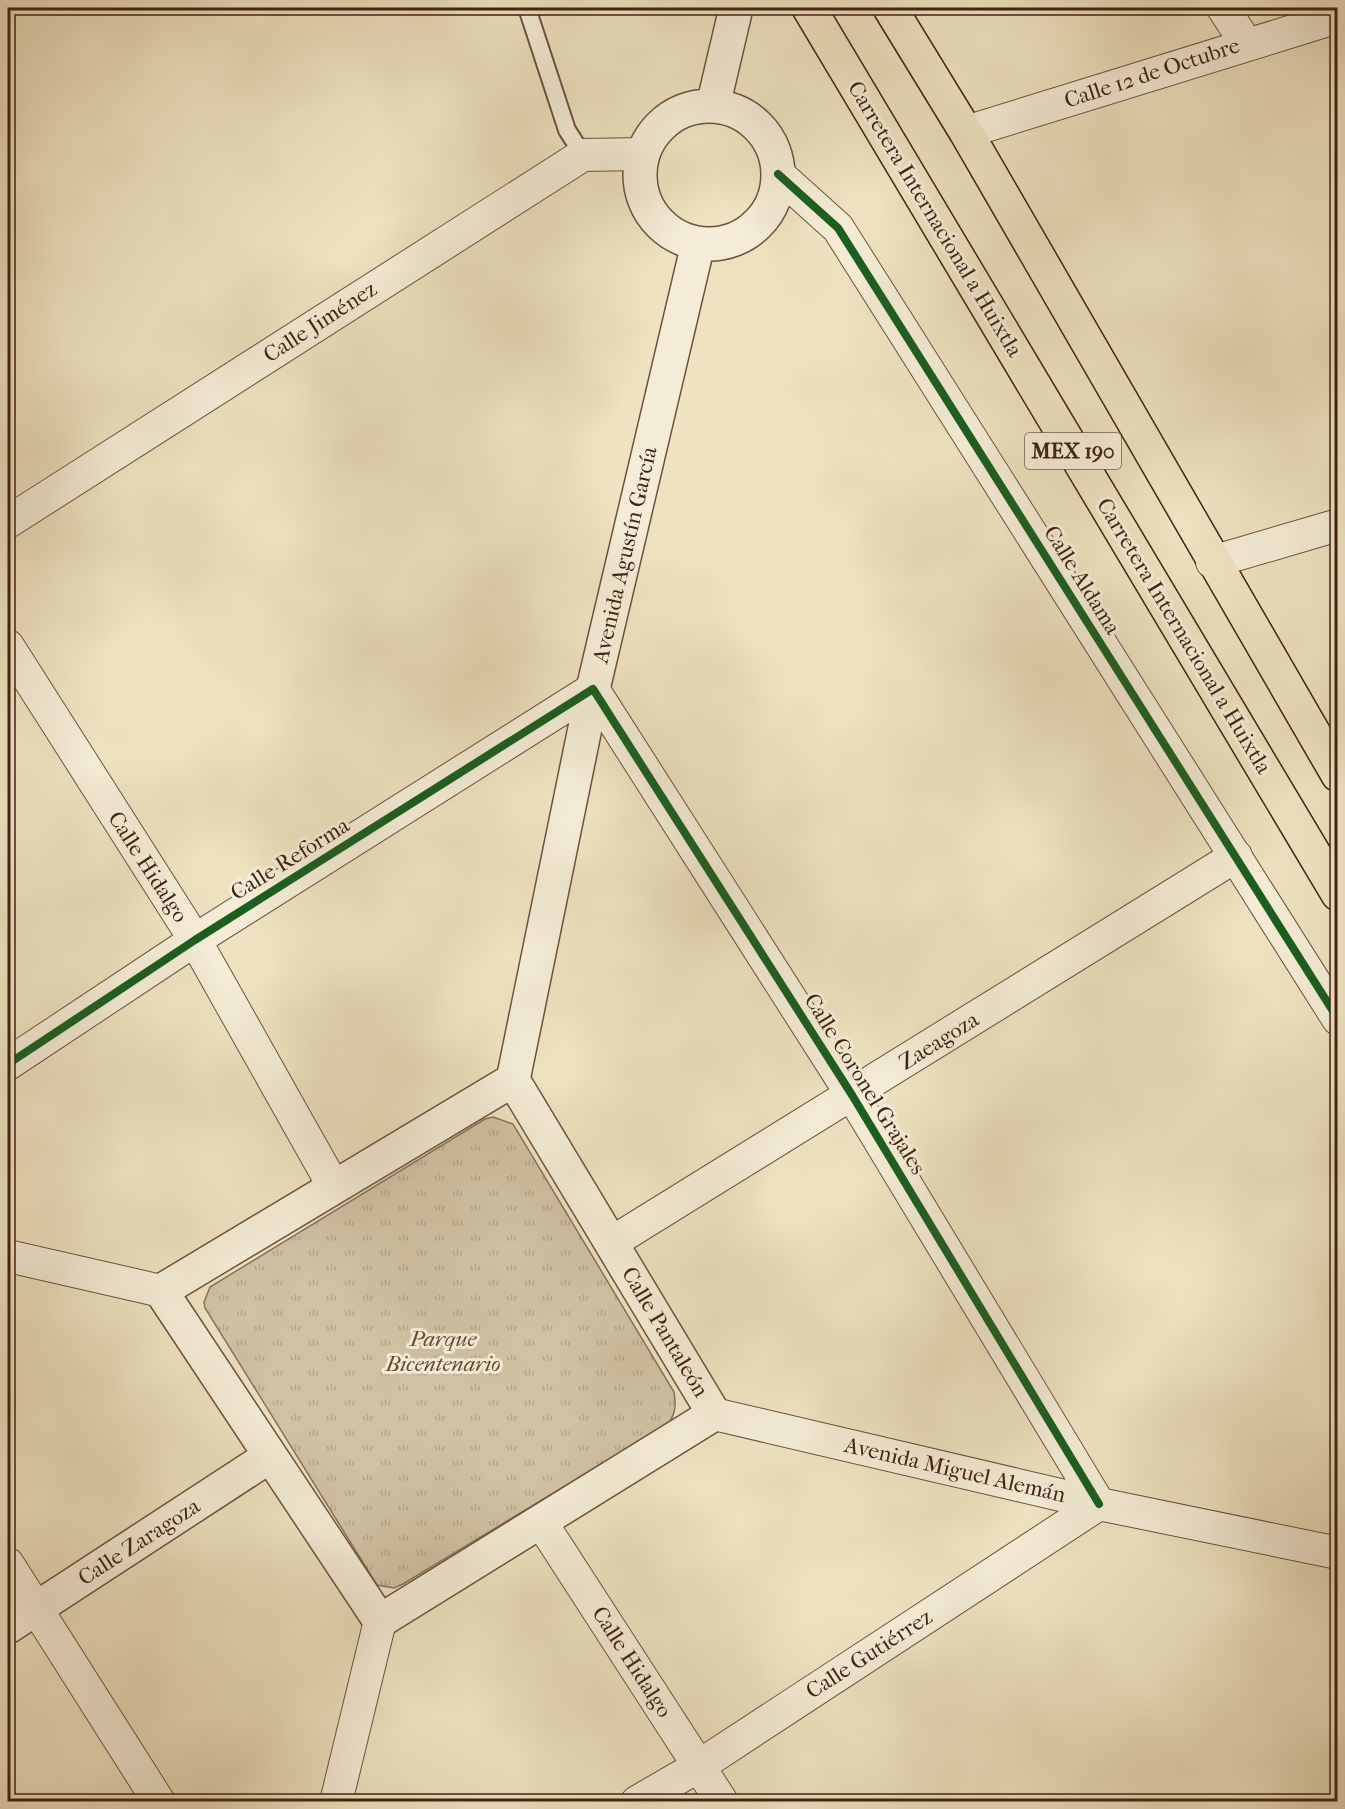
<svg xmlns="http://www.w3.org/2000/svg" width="1345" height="1809" font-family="'IM FELL French Canon',serif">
<defs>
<pattern id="park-tufts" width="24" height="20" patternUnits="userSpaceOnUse" patternTransform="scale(1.5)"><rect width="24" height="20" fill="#d0c1a3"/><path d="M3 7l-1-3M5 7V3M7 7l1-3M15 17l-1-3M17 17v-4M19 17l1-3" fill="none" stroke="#b4a68b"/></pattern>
</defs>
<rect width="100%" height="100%" fill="#eee2c0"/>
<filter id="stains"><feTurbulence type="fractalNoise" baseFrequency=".00333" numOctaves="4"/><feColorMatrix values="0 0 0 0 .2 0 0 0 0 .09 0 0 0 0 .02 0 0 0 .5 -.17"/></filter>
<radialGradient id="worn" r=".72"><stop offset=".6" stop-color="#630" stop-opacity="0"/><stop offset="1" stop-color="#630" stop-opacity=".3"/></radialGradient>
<!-- park -->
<path fill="url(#park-tufts)" stroke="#88725b" stroke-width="1.5" d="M493 1117 513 1124 674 1392C676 1404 676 1412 669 1423L403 1584 394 1588 377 1585 205 1308 204 1302 210 1287 485 1119Z"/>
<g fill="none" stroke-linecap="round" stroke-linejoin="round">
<!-- service casing -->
<g stroke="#6c523e" stroke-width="20">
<path id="service" d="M527 8 567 130 583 155"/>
</g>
<!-- minor casing -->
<g stroke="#6c523e" stroke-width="34">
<path id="minor" d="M1223 8 1246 43
M966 132 1338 17
M778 174 838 228 1338 1019
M8 522 583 155 642 154
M1212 562 1338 525
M8 646 195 940 334 1187
M8 1064 195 940 593 689 852 1095 1099 1504
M611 1243 1236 856
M8 1256 161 1291
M714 1414 1099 1504 1338 1553
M541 1522 722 1802
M8 1564 159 1802
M336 1802 380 1621
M637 1802 699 1766 1099 1504"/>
</g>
<!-- tertiary casing -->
<g stroke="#6c523e" stroke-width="36">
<path id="tertiary" d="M713 106 736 8
M640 175a69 69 0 1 1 138 0a69 69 0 1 1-138 0Z
M513 1080 714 1414 380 1621 161 1291Z
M513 1080 593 689 698 244
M8 1627 270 1456"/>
</g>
<!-- primary casing -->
<g stroke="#402213" stroke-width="36">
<path id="primary" d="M809 8 1338 894
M890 8 966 132 1338 775"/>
</g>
<!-- service -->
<use href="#service" stroke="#f4ecd6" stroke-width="16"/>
<!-- minor -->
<use href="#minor" stroke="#f4ecd6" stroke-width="32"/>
<!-- tertiary -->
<use href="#tertiary" stroke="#f4ecd6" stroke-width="33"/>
<!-- primary -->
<use href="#primary" stroke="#eee2c0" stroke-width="33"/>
<!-- cycleway casing -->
<g stroke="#f4ecd6" stroke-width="11">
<path id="cycleway" d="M778 174 838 228 1338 1019
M8 1064 195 940 593 689 852 1095 1099 1504"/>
</g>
<!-- cycleway -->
<use href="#cycleway" stroke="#1b5e20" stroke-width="8"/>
</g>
<g text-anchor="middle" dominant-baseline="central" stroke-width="6" stroke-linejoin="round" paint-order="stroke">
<!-- shield labels -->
<rect fill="#f4ecd6" stroke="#765f4e" stroke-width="1.5" x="1025" y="433" width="96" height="36" rx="4.5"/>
<g font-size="21" font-weight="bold" fill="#402213">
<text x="1073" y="451">MEX 190</text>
</g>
<!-- street labels -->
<g font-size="22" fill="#402213" stroke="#f4ecd6">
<text transform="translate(1152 73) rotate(-18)">Calle 12 de Octubre</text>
<text transform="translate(935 219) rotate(59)">Carretera Internacional a Huixtla</text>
<text transform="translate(320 322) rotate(-33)">Calle Jiménez</text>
<text transform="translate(625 555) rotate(-77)">Avenida Agustín García</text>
<text transform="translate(1082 580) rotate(58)">Calle Aldama</text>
<text transform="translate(1184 636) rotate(59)">Carretera Internacional a Huixtla</text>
<text transform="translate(290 859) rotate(-32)">Calle Reforma</text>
<text transform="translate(148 867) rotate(57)">Calle Hidalgo</text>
<text transform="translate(939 1041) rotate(-32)">Zaeagoza</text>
<text transform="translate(865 1084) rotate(58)">Calle Coronel Grajales</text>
<text transform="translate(665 1332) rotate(59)">Calle Pantaleón</text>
<text transform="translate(955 1470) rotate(13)">Avenida Miguel Alemán</text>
<text transform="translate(139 1542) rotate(-33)">Calle Zaragoza</text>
<text transform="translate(869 1654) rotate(-33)">Calle Gutiérrez</text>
<text transform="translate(632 1662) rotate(57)">Calle Hidalgo</text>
</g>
<!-- park labels -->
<g font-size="22" font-style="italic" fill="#644a37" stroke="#f4ecd6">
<text x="443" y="1339">Parque<tspan x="443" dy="25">Bicentenario</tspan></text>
</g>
</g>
<!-- margin -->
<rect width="1345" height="1809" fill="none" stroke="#eee2c0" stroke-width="30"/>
<rect x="9" y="9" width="1327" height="1791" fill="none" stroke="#402213" stroke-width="3"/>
<rect x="15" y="15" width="1315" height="1779" fill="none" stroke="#402213" stroke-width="1.5"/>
<rect width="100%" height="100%" filter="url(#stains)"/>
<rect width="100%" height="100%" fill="url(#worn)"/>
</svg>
